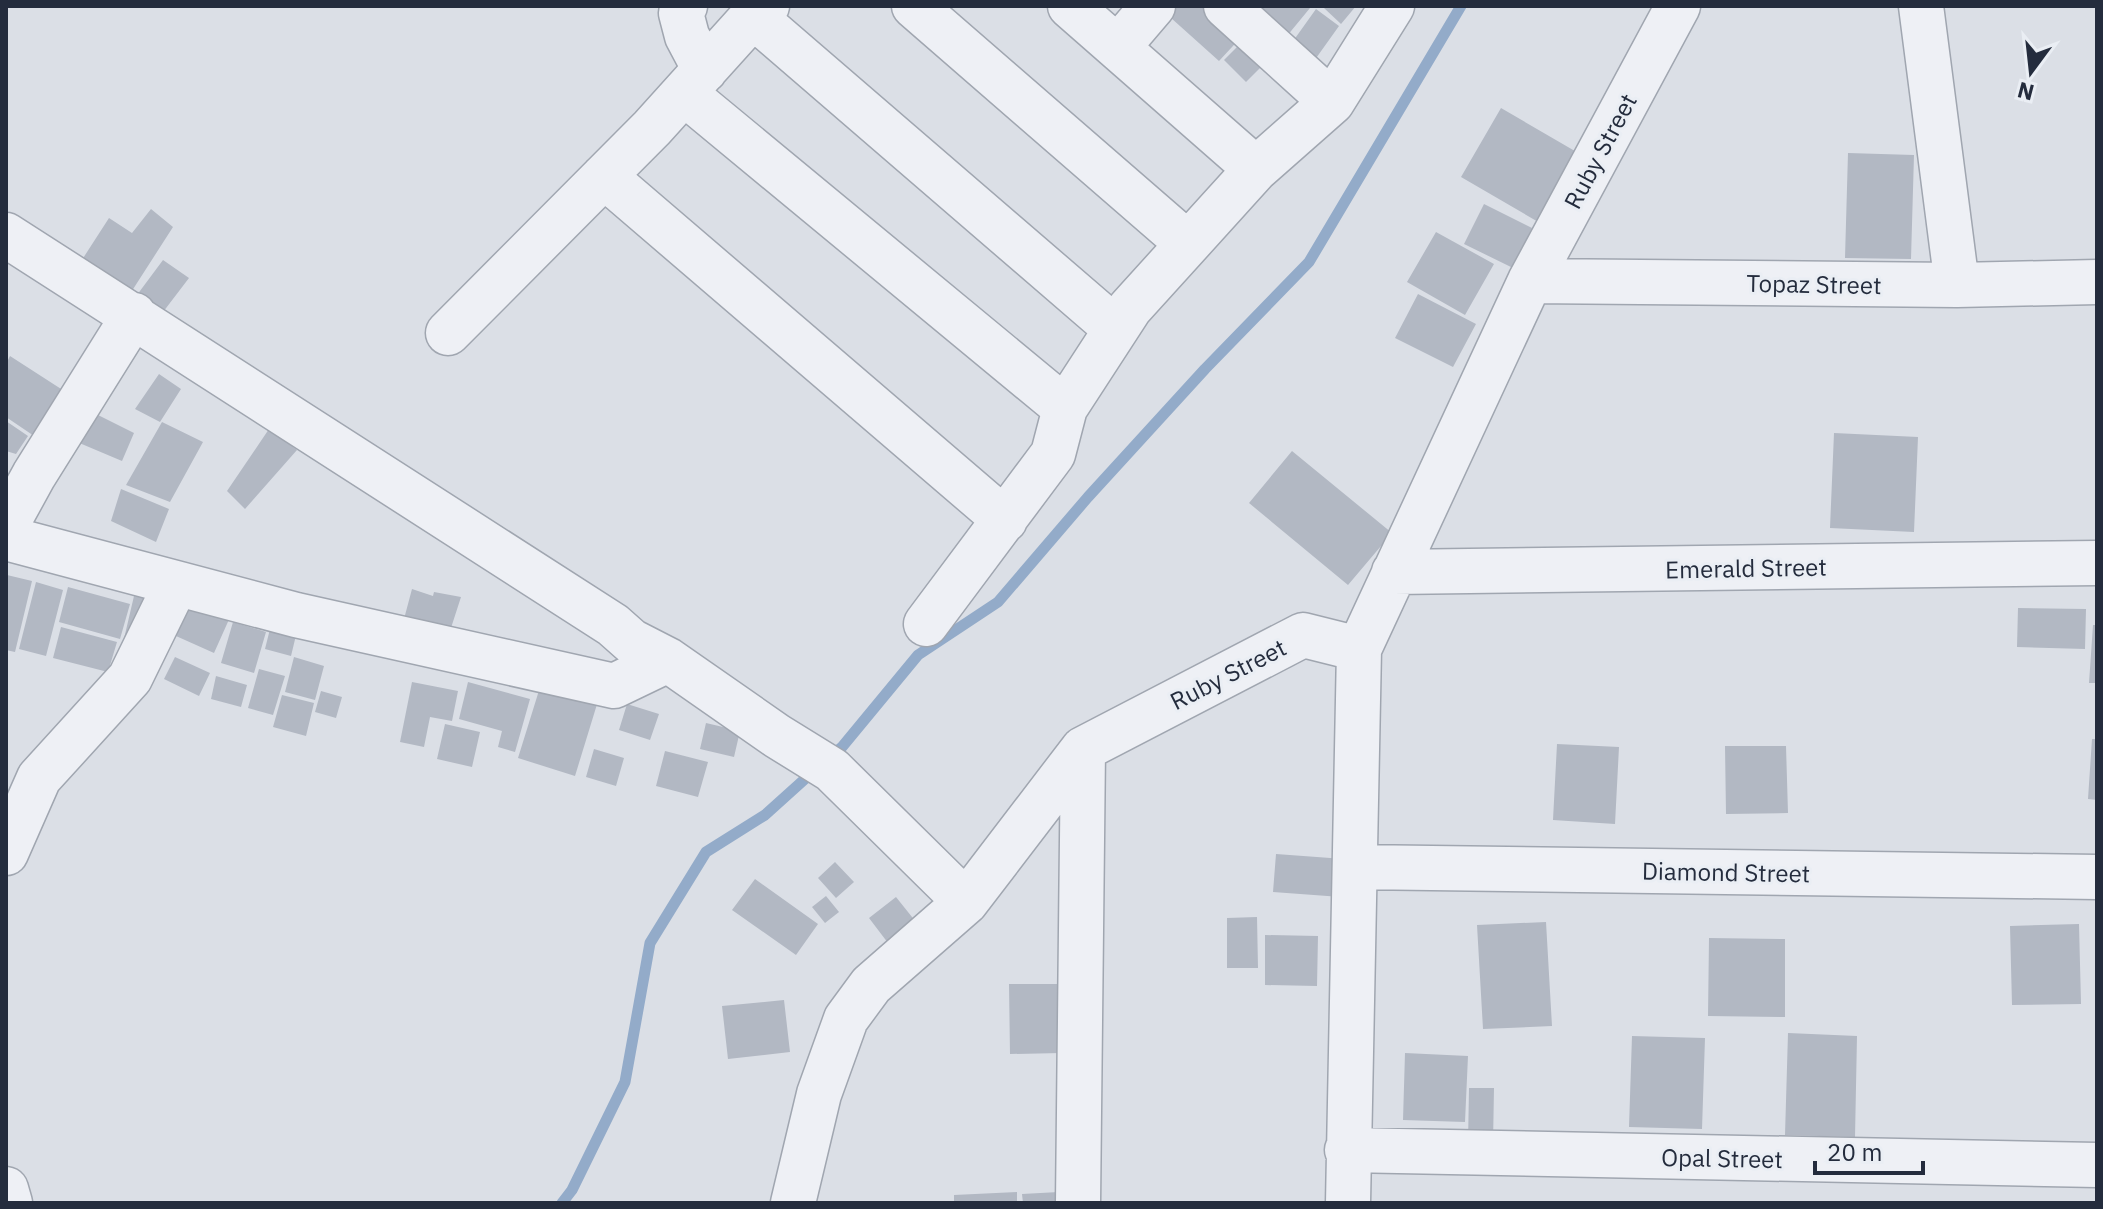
<svg xmlns="http://www.w3.org/2000/svg" width="2103" height="1209" font-family="'IBM Plex Sans',sans-serif">
<rect width="100%" height="100%" fill="#dbdfe6"/>
<g fill="none" stroke-linecap="round" stroke-linejoin="round">
<!-- stream -->
<path stroke="#93abc9" stroke-width="11" d="M829 758 842 747 918 655 998 602 1088 497 1205 369 1309 262 1461 6
M562 1203 572 1190 625 1082 650 943 706 852 765 815 816 769"/>
</g>
<!-- building -->
<path fill="#b2b8c3" d="M1163 6H1215L1245 33 1219 61 1161 9Z
M1261 6H1307L1310 8 1282 42 1251 17Z
M1326 6H1356L1341 24 1324 8Z
M1316 9 1339 26 1314 61 1291 44Z
M1250 34 1272 56 1246 82 1224 60Z
M1501 108 1580 154 1540 223 1461 177Z
M1848 153 1914 155 1911 259 1845 258Z
M1484 204 1532 228 1513 268 1464 244Z
M151 209 173 227 128 297 78 266 109 218 132 233Z
M1436 232 1494 264 1465 315 1407 282Z
M163 260 189 278 160 316 134 299Z
M1418 294 1476 324 1453 367 1395 338Z
M10 356 72 396 40 440 6 417V364Z
M159 374 181 389 160 422 135 409Z
M92 412 134 433 122 461 77 442Z
M6 421 28 436 16 454 6 451Z
M162 422 203 442 170 502 126 485Z
M269 429 297 450 245 509 227 491Z
M1834 433 1918 437 1914 532 1830 528Z
M1292 451 1392 533 1348 585 1249 503Z
M121 489 169 509 156 542 111 521Z
M7 575 32 581 15 652 6 650Z
M36 582 63 590 46 656 19 649Z
M68 587 130 604 120 639 59 622Z
M412 589 433 596 434 592 461 597 450 631 400 634Z
M134 596 154 600 123 643Z
M193 598 231 615 214 653 176 636Z
M2018 608 2086 609 2085 649 2017 647Z
M272 621 298 627 291 656 265 649Z
M233 622 266 632 254 673 221 663Z
M2093 625H2097V683H2089Z
M61 627 117 642 108 672 53 658Z
M175 657 210 673 199 696 164 679Z
M294 657 324 666 315 700 285 692Z
M259 669 285 676 273 715 248 708Z
M216 676 247 685 241 707 211 699Z
M412 682 458 691 452 721 430 717 424 747 400 742Z
M468 682 530 699 515 752 498 747 502 731 459 719Z
M541 684 598 701 575 776 518 758Z
M321 691 342 697 336 718 315 712Z
M282 695 314 703 306 736 273 727Z
M627 704 659 714 650 740 619 730Z
M706 723 740 731 734 757 700 749Z
M445 724 480 732 472 767 437 759Z
M2092 739H2097V800L2088 799Z
M1557 744 1619 747 1615 824 1553 820Z
M1725 746H1786L1788 813 1726 814Z
M594 749 624 758 616 786 586 777Z
M665 751 708 762 698 797 656 786Z
M1276 854 1344 859 1341 897 1273 892Z
M835 862 854 882 836 898 818 878Z
M755 879 818 924 796 955 732 910Z
M826 896 839 912 825 923 812 907Z
M896 897 916 922 888 943 869 918Z
M1257 917 1258 968H1227V918Z
M1546 922 1552 1026 1483 1029 1477 925Z
M2079 924 2081 1004 2012 1005 2010 926Z
M1265 935 1318 936 1317 986 1265 985Z
M1709 938 1785 939V1017L1708 1016Z
M1009 984H1060L1061 1053 1010 1054Z
M784 1000 790 1052 728 1059 722 1006Z
M1788 1033 1857 1036 1855 1137 1785 1135Z
M1632 1036 1705 1038 1702 1129 1629 1127Z
M1405 1053 1468 1056 1465 1122 1403 1120Z
M1469 1088H1494L1493 1144H1468Z
M1017 1192V1203H954V1195Z
M1059 1192V1203H1023L1022 1194Z"/>
<g fill="none" stroke-linecap="round" stroke-linejoin="round">
<!-- minor casing -->
<g stroke="#a0a6b0" stroke-width="47">
<path id="minor" d="M685 6 681 13 687 36 705 70
M914 6 1187 243
M1070 6 1256 169
M1226 6 1332 102
M1921 6 1957 285
M753 16 1116 329
M1118 47 1153 6
M684 93 1065 408
M604 176 1005 520
M6 235 613 625 631 641 668 660 777 736 832 770 966 902
M1530 281 1957 285 2097 282
M448 333 652 128 753 16 767 6
M6 526 34 475 134 315
M6 538 296 615 614 686 668 660
M1394 572 2097 563
M926 624 1053 454 1065 408 1130 308 1256 169 1332 102 1392 6
M6 853 39 778 130 678 176 584
M1356 867 2097 877
M1347 1150 2097 1165
M6 1189 10 1203
M793 1203 819 1094 846 1019 871 985 966 902 1083 749 1303 635 1359 649
M1078 1203 1083 749
M1348 1203 1359 649 1530 281 1678 6"/>
</g>
<!-- minor -->
<use href="#minor" stroke="#eef0f5" stroke-width="44"/>
</g>
<g text-anchor="middle" dominant-baseline="central" stroke-width="6" stroke-linejoin="round" paint-order="stroke">
<!-- street labels -->
<g font-size="24" fill="#242c3d" stroke="#eaeef4">
<text transform="translate(1600 151) rotate(-62)">Ruby Street</text>
<text transform="translate(1814 284) rotate(1)">Topaz Street</text>
<text transform="translate(1746 568) rotate(-1)">Emerald Street</text>
<text transform="translate(1228 674) rotate(-27)">Ruby Street</text>
<text transform="translate(1726 872) rotate(1)">Diamond Street</text>
<text transform="translate(1722 1158) rotate(1)">Opal Street</text>
</g>
</g>
<!-- border -->
<rect width="2103" height="1209" fill="none" stroke="#242c3d" stroke-width="16"/>
<!-- north arrow -->
<g transform="translate(2031 72) rotate(195)" stroke="#eaeef4" stroke-width="6" paint-order="stroke">
<path d="M0-6L14 30L0 20L-14 30Z" fill="#242c3d"/>
<text y="-12" font-size="22" font-weight="bold" text-anchor="middle" fill="#242c3d">N</text>
</g>
<!-- scale -->
<path d="M1815 1161v12h108v-12" fill="none" stroke="#242c3d" stroke-width="4"/>
<text x="1827" y="1161" font-size="24" fill="#242c3d" stroke="#eaeef4" stroke-width="6" paint-order="stroke">20 m</text>
</svg>
